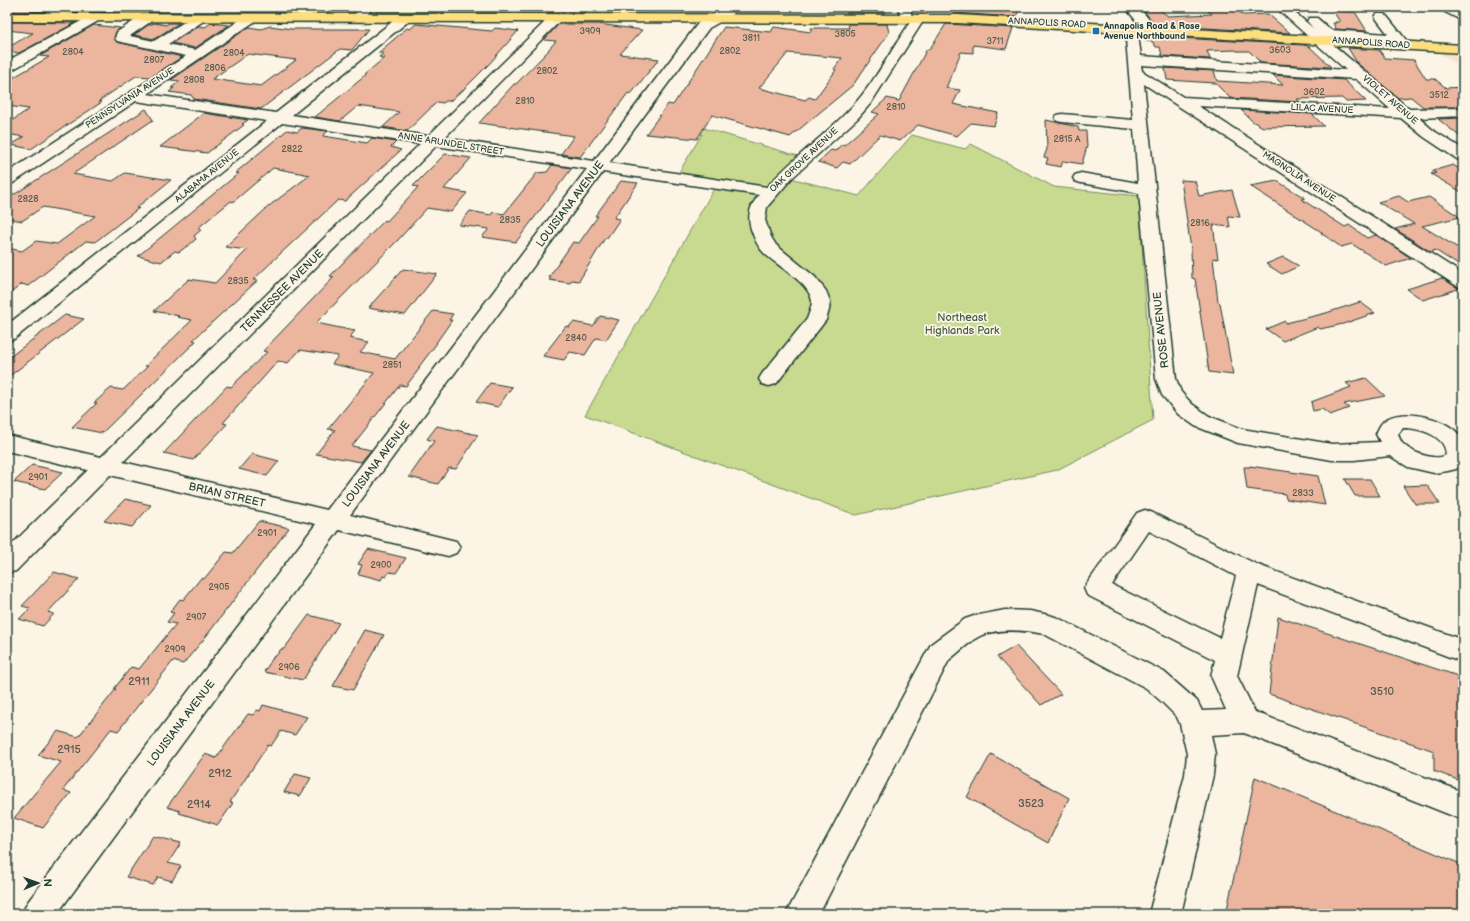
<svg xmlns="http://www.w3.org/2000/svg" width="1470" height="921" font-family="'Balsamiq Sans',sans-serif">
<rect width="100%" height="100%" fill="#fcf5e5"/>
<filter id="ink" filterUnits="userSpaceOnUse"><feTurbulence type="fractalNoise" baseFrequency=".025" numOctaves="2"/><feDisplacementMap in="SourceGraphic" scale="8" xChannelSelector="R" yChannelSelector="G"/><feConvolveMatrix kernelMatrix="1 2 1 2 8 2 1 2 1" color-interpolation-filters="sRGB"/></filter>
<g filter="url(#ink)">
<!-- built -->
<path fill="#f7e2d0" d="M1463 50V67L1440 54Z"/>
<!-- green -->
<path fill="#c8da8f" stroke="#748c62" d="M374 7H649L648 14 382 13 377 12Z
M697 126 798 156 779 175 859 196 912 135 965 149 971 144 1054 187 1139 196 1153 420 1057 470 856 515 585 415 719 180 678 174 702 134 689 131Z"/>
<!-- building -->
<path fill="#ebb59e" stroke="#1f3d34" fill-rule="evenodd" d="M16 7H57L44 12H10Z
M81 7H110L105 12H78Z
M551 7H601L600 13H549Z
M846 7H884L885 13H847Z
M958 7 1007 8 1020 7 1016 17 954 13Z
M1153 7 1156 10H1160L1168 16 1212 14 1206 9 1235 8 1243 15 1268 14 1290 33 1156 25 1141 8Z
M1333 11 1355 12 1367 31 1336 29 1333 23H1336L1335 22H1340Z
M7 22 75 23 19 53 7 51V48L33 33 7 30Z
M155 23 166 25 169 23H179L154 39 134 35 148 25Z
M211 23 229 25 195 48 172 43 198 26 205 27Z
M416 24 492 31 495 28 518 31 490 63 461 92H460L450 101H446L443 103 437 102 407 131 383 127 399 112 358 106 340 121 315 117 365 76 364 75 384 58 379 57 384 53H378L407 28 410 29Z
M559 24H598L642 30 620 54 659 59 631 94 628 93 580 157 561 154 574 136 479 123 514 84H516L549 50H548L556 41 544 40Z
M848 24H887L889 33 853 85 790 137 712 115 697 139 646 134 668 104 673 105 724 27 771 32 774 27 811 32V28H849ZM788 53 842 58 834 69 836 70 815 99 809 97 805 100 759 88Z
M946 24 1013 28 1006 49 973 45V53L961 52 946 88 960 90 953 104 998 113 994 126 971 123 957 136 918 125 900 141 880 135 850 164 843 162 837 168 818 162 831 150 835 151 842 144 844 145 879 114 872 112 887 98 899 101 927 49 929 50Z
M94 25 120 28 116 32 114 38 117 42 182 57 151 77 136 76 99 101 102 102 31 149 11 145 24 137 7 134V124L29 109 7 106V81L49 57 40 56Z
M270 26 292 29H369L352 50 340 49 261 109 194 99 191 95 169 92 174 88H171L180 81 171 80 249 27 261 29ZM248 54 296 60 261 86 212 79Z
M1143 36 1304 45 1310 47 1331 67 1261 63 1249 51H1237L1235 50 1207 51 1210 59 1162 56 1160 47H1156L1153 42 1145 41Z
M1348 48 1379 50 1385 58 1414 60 1426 79H1435L1446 88 1463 87V107H1423L1411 97 1398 98 1357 63Z
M1165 68 1214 71 1217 81 1283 85 1273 75 1344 80 1366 101 1346 102 1342 98 1297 99 1300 102 1230 98 1215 83 1167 80Z
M146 109 153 120 73 174 113 181 125 173 171 180 136 208H139L95 242 86 241 28 286 22 284 7 296V248L22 251 36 241 57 244 95 216 43 207 22 221 7 218V193L15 194Z
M1241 110 1312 114 1324 126 1263 127 1252 121Z
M204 113 248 120 242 124 244 125 207 153 160 147Z
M1463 118V139L1438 119Z
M1046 120 1078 127 1079 131H1086L1087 146 1082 164 1063 161 1061 167 1046 164 1048 158 1044 157 1047 149Z
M302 128 328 131 323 136 367 143 372 138 396 142 391 147 401 150 345 201 338 200 279 255 253 280H258L193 340 196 341 102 433 72 427 97 403H94L111 388 123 390 148 366H145L192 320 177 317 179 316 154 311 189 279 215 283 247 250 225 247 269 206 310 175 273 168 233 202 231 201 198 228 202 229 194 236 196 239 188 246H187L179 252 175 251 161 262 138 256 239 173H235L287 130 297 132Z
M445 154 471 158 444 189 467 193 451 212 427 208 398 240 316 323 355 331 349 338 369 342 360 352 395 359 433 311 453 314 449 320H452L436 343H437L418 368H420L406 386 400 385 352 446 371 450 361 462 316 454 335 430 328 429 374 373 332 364 338 356 300 350 288 363 278 361 223 423 227 424 193 460 164 453 227 386 231 387 238 380 267 352 263 351 334 277 330 276 385 220 387 221 418 187 413 186Z
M552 165 572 168 516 242 482 237 489 229 459 225 470 211 491 215 493 212 504 214 537 173 547 172Z
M1453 165 1463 171V193L1431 174 1436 173 1432 171Z
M1181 180 1195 181 1199 196 1232 190 1240 217 1228 216 1230 227 1213 225 1218 259 1213 258 1218 302 1220 303 1233 375 1209 372 1195 279 1192 278 1191 249Z
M621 181 638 183 614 218 620 219 607 238H605L579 281 572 280 570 283 549 280 551 277H549L573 242 579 243 598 216H595Z
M1277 181 1305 198 1301 199 1345 227 1349 225 1367 238 1376 235 1411 258 1386 266 1352 244 1341 247 1321 233H1323L1250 186Z
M1399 196 1408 202 1429 197 1460 217 1422 226 1463 251V268L1435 250 1431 252 1395 229 1414 224 1378 202Z
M1283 257 1299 266 1282 274 1266 264Z
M403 269 437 274 405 315 368 308Z
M1442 278 1456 287 1461 288 1423 300 1407 289Z
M1360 302 1375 313 1343 324 1320 329 1318 327 1283 341 1266 329 1285 321 1286 323 1326 313Z
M65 315 84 319 7 378V359Z
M600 316 619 320 606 340 596 338 585 355 570 352 564 360 543 356 563 330 566 326 569 327 573 322 593 326Z
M1366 378 1385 396 1344 404 1349 408 1330 415 1322 409 1313 411 1311 402 1351 387 1346 383Z
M490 383 512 387 498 407 476 402Z
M437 426 478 435 456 469 449 468 438 484 409 477 434 441 427 439Z
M252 454 260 456 279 461 267 476 239 469Z
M32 465 63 472 45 489 14 482Z
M1250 466 1318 476 1325 505 1286 499 1285 494 1247 489 1244 467H1250Z
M1345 479H1370L1380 496H1355Z
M1427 485 1440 504H1415L1403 486Z
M125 499 151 505 132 527 104 521Z
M259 521 289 528 204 639 183 664 173 661 118 731 111 729 63 790 71 793 43 828 14 818 61 762 38 755 58 731 78 737 116 689H114L131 667 139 669 176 624 167 622 174 613 170 612 180 599 183 600 201 578 204 579 226 552 233 553Z
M368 549 406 558 396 573 389 572 386 577 383 576 381 580 358 574 362 565 358 564Z
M54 572 79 579 48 612 54 614 43 626 19 619 30 608 22 606Z
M309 615 339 623 303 680 264 672 274 656H276L281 649H284Z
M1278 617 1461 677 1463 710V782L1434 771V751L1269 694Z
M365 630 384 635 353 690 333 686Z
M1016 646 1061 694 1041 705 997 657Z
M263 705 307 717 295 735 281 731 271 746 268 745 230 802 233 803 218 825 179 813 180 811 167 807 205 754 216 758 248 714 253 715 257 710 260 711Z
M991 754 1069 798 1048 843 967 797Z
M295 774 311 778 300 796 284 792Z
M1255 777 1463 865V914H1226Z
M153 836 181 843 168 863 181 866 172 881 158 877 153 885 126 877Z"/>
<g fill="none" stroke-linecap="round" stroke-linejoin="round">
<!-- minor casing -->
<g stroke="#1f3d34" stroke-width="3">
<path id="minor" d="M62 7H80L78 10 45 21 41 20 39 17 41 14Z
M303 7H316L306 20H298L296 17Z
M360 7H373L363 20H355L353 17Z
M723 7H735L732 15 709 28 609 163 767 187C792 159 822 138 848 111 874 85 893 46 915 15H923L925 18 871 103 858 118 792 178 767 207 765 220 771 237 776 245 815 277 826 291 830 301 829 310 826 320 776 384 769 386 762 384 759 379 762 374 807 319C809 313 812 307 812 301 809 282 777 266 764 253 758 247 754 238 751 229 747 215 750 206 759 195L603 172 350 515 456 541 460 547 456 553 448 556 339 530 57 914H22L27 903 316 524 110 475 16 571 7 573V549L88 470 7 451V435L101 457 420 144 282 123 14 339 7 341V325L267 121 136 101 13 183 7 185V173L186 56 117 41 115 38 117 32 145 14H153L155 17 153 20 130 36 154 41 197 14H205L207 17 205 20 168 44 195 50 249 14H257L259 17 257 20 147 94 276 113 402 14H410L412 17 410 20 292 115 428 136 552 15H560L562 18 560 21 444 138 594 161 699 22 722 10ZM436 146 587 169 327 510 123 462Z
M898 7H910L912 18 910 21H902Z
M1125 7H1138L1156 27 1157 30 1156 33H1146Z
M1275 7H1288L1313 28 1307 21 1309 18H1317L1331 30 1388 34 1375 17 1377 14H1385L1410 45 1408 48H1398L1394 43 1324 37 1409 109 1463 108V116L1419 118 1434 131 1463 149V161L1457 159 1424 137 1401 118 1198 106 1463 274V287L1457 286 1144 84 1176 379 1181 392 1192 404 1209 416 1242 429 1332 444 1380 442 1376 434C1378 430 1380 424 1384 421 1401 406 1454 419 1462 440 1465 446 1463 457 1463 464L1456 469 1448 471 1434 473 1408 467 1390 456 1354 460H1332L1238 443 1195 426 1178 414 1162 395 1156 379 1139 193 1081 183 1075 181 1073 178 1075 175 1081 173 1138 183 1134 129 1062 122 1057 121 1055 118 1057 115 1062 114 1133 120 1125 28 1126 25H1136L1137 28 1141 56 1346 70ZM1141 65 1356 79 1390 109 1183 97 1142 71ZM1403 428C1419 428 1446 435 1446 455 1435 462 1410 452 1402 443 1400 440 1399 437 1398 434Z
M1439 7H1454L1463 12V21L1441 10Z
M96 13 100 14 102 17 100 20 12 70 7 71V61Z
M1145 510 1153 513 1258 565 1463 640V662L1258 585 1237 676 1255 712 1463 792V820L1244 733 1211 735 1215 754 1213 775 1181 914H1149L1185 775 1187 754 1180 724 1177 717 1163 703 1146 688 1044 634C1024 630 1001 628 982 635 972 639 958 653 949 660L819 914H786L931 644 965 619 974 616 1005 610 1030 611 1049 615 1058 618 1164 672 1197 701 1202 711 1226 710 1211 676 1215 660 1087 595 1084 588 1137 513ZM1149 531 1236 576 1220 638 1112 585Z"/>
</g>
<!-- major casing -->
<g stroke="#1f3d34" stroke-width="3">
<path id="major" d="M7 13 958 15 1463 45V53L958 23 7 21Z"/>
</g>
<!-- minor -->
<use href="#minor" fill="#fcf5e5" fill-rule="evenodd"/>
<!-- major -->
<use href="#major" fill="#fedf80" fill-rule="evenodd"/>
</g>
</g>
<!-- markers -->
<rect fill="#1f6fb2" stroke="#fcf5e5" stroke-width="1.5" x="1092" y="27" width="8" height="8" rx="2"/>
<g text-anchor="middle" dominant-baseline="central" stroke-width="3.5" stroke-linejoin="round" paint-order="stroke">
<!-- far-street labels -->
<g font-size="9" fill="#1f3d34" stroke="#fcf5e5">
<text transform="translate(1047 23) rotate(3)">ANNAPOLIS ROAD</text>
<text transform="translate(1371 43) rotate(4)">ANNAPOLIS ROAD</text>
<text transform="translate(130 98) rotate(-33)">PENNSYLVANIA AVENUE</text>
<text transform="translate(1390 100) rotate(41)">VIOLET AVENUE</text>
<text transform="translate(1322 109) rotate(3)">LILAC AVENUE</text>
<text transform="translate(451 144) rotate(9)">ANNE ARUNDEL STREET</text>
<text transform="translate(804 160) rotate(-43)">OAK GROVE AVENUE</text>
<text transform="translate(207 176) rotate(-39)">ALABAMA AVENUE</text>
<text transform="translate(1299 177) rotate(33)">MAGNOLIA AVENUE</text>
</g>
<!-- far-poi labels -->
<g font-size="9" font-weight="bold" fill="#1f3d34" stroke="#fcf5e5" text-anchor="start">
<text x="1104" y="26">Annapolis Road &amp; Rose<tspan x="1104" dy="10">Avenue Northbound</tspan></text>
</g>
<!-- number labels -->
<g font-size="9" fill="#525b4e">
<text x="590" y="31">3909</text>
<text x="845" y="34">3805</text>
<text x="751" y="38">3811</text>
<text x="995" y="41">3711</text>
<text x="1280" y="50">3603</text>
<text x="730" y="51">2802</text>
<text x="73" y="52">2804</text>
<text x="234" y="53">2804</text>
<text x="154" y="60">2807</text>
<text x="215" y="68">2806</text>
<text x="547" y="71">2802</text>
<text x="194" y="80">2808</text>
<text x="1314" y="92">3602</text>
<text x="1439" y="95">3512</text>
<text x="525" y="101">2810</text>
<text x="896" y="107">2810</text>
<text x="1067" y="139">2815 A</text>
<text x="292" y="149">2822</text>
<text x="28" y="199">2828</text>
<text x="510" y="220">2835</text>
<text x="1200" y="223">2816</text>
<text x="238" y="281">2835</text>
<text x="576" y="338">2840</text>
<text x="392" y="365">2851</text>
<text x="38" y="477">2901</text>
<text x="1303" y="493">2833</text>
<text x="267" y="533">2901</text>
<text x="381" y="565">2900</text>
<text x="219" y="587">2905</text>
<text x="196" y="617">2907</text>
<text x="175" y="649">2909</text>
<text x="289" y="667">2906</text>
</g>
<!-- street labels -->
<g font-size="11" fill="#1f3d34" stroke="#fcf5e5">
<text transform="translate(570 204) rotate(-53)">LOUISIANA AVENUE</text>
<text transform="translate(282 291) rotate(-45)">TENNESSEE AVENUE</text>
<text transform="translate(1161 330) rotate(-96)">ROSE AVENUE</text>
<text transform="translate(376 464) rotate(-53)">LOUISIANA AVENUE</text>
<text transform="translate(227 495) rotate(13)">BRIAN STREET</text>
<text transform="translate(181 723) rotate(-53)">LOUISIANA AVENUE</text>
</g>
<!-- park labels -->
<g font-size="11" fill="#415c46" stroke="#fcf5e5">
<text x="962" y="317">Northeast<tspan x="962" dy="13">Highlands Park</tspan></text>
</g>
<!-- near-number labels -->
<g font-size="11" fill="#525b4e">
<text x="139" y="681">2911</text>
<text x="1382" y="691">3510</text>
<text x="69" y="749">2915</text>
<text x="220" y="773">2912</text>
<text x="1031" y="803">3523</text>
<text x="199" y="804">2914</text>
</g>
</g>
<!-- margin -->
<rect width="1470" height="921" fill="none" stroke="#fcf5e5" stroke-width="24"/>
<rect x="12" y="12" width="1446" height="897" fill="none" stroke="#1f3d34" stroke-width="1.5" filter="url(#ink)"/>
<!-- north arrow -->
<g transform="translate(38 883) rotate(88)" stroke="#fcf5e5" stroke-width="3" paint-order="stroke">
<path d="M0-3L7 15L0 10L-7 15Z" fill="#1f3d34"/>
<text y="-6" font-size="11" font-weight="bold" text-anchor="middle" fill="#1f3d34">N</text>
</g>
</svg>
